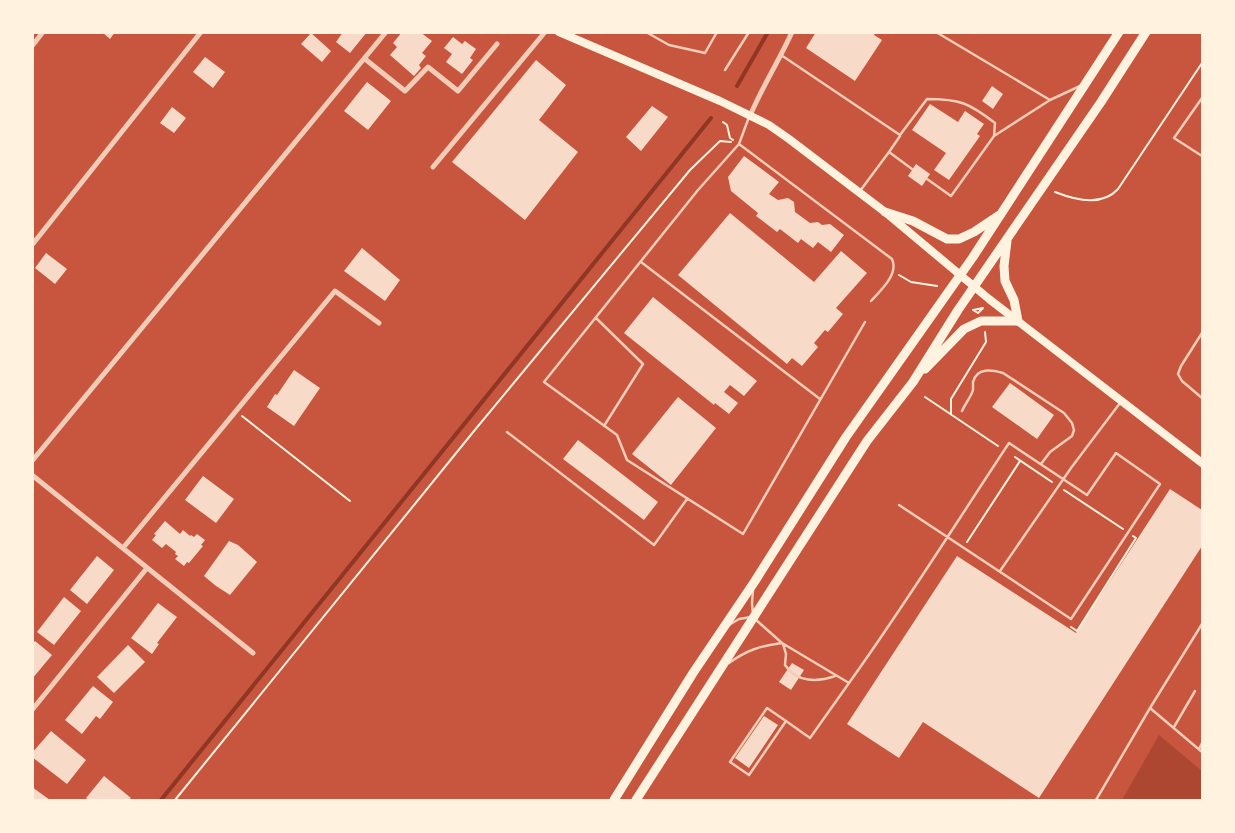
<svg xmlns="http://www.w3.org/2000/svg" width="1235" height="833" font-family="Merriweather,serif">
<rect width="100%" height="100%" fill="#c8553d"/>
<!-- green -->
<path fill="#ae4732" d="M1159 735 1202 771V800H1122Z"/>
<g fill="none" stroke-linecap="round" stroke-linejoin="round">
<!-- stream -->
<path stroke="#8f3625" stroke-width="4" d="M737 86 768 32
M161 800 711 118"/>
</g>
<!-- building -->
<path fill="#f7dbc8" d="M102 32H115L110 39Z
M343 32H367L350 53 336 42Z
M402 32H420L432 41 422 53 426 56 419 65 421 68 414 76 390 55 397 47 393 43Z
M816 32H875L874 35 882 40 855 81 806 48Z
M311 33 331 51 322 62 301 44Z
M453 37 462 44 465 41 476 49 470 58 473 60 462 74 446 62 452 54 444 48Z
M205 57 225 72 213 88 193 72Z
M536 60 566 85 539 120 578 152 525 220 452 162Z
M367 82 391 101 368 130 344 111Z
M992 86 1003 94 993 109 982 101Z
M930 104 958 122 965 111 984 124 977 134 980 136 949 180 934 170 946 153 912 130Z
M652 106 668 117 641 151 626 137Z
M172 107 186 118 174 133 160 123Z
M744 156 779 182 769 194 778 200 788 198 794 202 795 212 810 223 818 222 822 225 830 224 844 235 831 252 818 242 813 248 801 239 798 243 780 229 777 232 756 216 758 213 731 191 728 177Z
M916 164 930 174 922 186 908 176Z
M730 213 814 282 841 251 867 273 836 308 843 314 828 332 825 330 814 343 818 347 802 366 792 358 787 364 678 275Z
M362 248 400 280 385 301 344 271Z
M46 253 67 269 55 284 35 268Z
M653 297 757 381 744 396 730 385 724 392 738 403 729 414 715 403 714 405 624 333Z
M294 370 320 388 294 426 267 407 275 394 277 395Z
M1010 383 1054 415 1037 439 992 407Z
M678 397 716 428 671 485 632 454Z
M578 440 658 502 644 520 563 459Z
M203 476 234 499 216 523 185 500Z
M1170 489 1202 510V546L1039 798 923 722 899 758 847 724 957 556 1076 633Z
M165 521 180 534 183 530 190 536 191 535 194 537 197 534 205 540 201 545 203 546 189 563 187 562 184 566 175 559 178 556 175 554 176 552 166 544 162 548 152 540 156 535 154 534Z
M229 541 238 545 257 562 230 595 216 586 204 576Z
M97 556 114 570 87 604 70 590Z
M64 597 81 611 54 645 37 632Z
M158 603 177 617 157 643 159 644 152 654 131 638Z
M35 641 52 655 32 679V644Z
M128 645 145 662 114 693 97 677Z
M792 663 804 670 791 690 779 682Z
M93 686 113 702 100 719 96 716 82 734 65 720Z
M764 716 778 725 749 768 735 758Z
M51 731 86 760 67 784 32 757V753Z
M104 776 131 798 128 800H89L86 798Z
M32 787 50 800H32Z"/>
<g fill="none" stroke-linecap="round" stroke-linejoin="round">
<!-- path -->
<path stroke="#fff3e0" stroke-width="2" d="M723 122 727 125 730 138 733 140
M1055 192C1075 200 1102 207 1118 189L1202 63
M899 275 911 282 937 286
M983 308 978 313 973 310Z
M925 397 998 446
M951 414V399L986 342 985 332
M242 416 350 501
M1015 457 1052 482
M1064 490 1123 529
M967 542 1020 461
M1071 627 1077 631 1136 538 1133 536
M175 800 474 431 690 170 720 141 731 142"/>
<!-- service -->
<path stroke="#f1ccb7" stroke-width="2.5" d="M646 32 669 45 705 53 717 32
M936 32 1050 100 1080 86
M781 55 900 135 927 99C960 99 969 103 995 123L994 136 951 196 927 179
M725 70 749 32
M1202 98 1174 138 1202 156
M749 117 739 144 892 259C899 274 881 290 871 301
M900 136 889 152 912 169
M994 136 1050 100
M739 144 698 190 544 382 617 435 627 460 743 534 865 322
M860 191 889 152
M641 262 820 399
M596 318 643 364 604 426
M1202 333 1181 366 1178 374 1182 381 1202 398
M962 411C965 404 971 397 973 390 973 387 973 384 973 382 977 367 992 370 1003 373L1064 413 1072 423 1074 430 1072 436 1050 452 1041 464
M507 432 654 545 687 499
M1000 571 1071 468 1120 403
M753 615 752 603 753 590
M755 619 782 643 849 683C905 605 956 523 1009 443L1087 495 1116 453 1160 484 1071 619 899 505
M729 625 739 619 751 617
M783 644 786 654 785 665C797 683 818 682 835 676
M729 663C747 650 760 646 782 643
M1150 708 1202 752
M786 721 767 708 730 762 749 775 786 721 810 738 849 683
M1174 727 1195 691
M1199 749 1202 743
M1096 800 1150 708 1202 624"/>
<!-- minor -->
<path stroke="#f1ccb7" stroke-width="5" d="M32 46 43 32
M365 59 405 91 428 67 458 91 497 44
M750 116C762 87 779 61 792 32
M433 167 545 32
M32 245 201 32
M32 461 386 32
M32 475 253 653
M123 548 335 291 379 323
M32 710 147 568"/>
<!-- secondary -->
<path stroke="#fff3e0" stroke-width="8" d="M559 32 720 101 769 125 789 139 885 212 989 299 1202 463"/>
<!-- primary -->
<path stroke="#fff3e0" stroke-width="9" d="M885 212 913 221 947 239H959L974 232 1001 214
M925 369 964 329 981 321H1018L1014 300 1005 281 1004 266 1007 241
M614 800 693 673 755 581 846 437 973 257 1119 32
M636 800 867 441 913 382 958 310 1101 102 1146 32"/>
</g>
<!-- border -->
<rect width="1235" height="833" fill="none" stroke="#fff3e0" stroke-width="68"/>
</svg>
